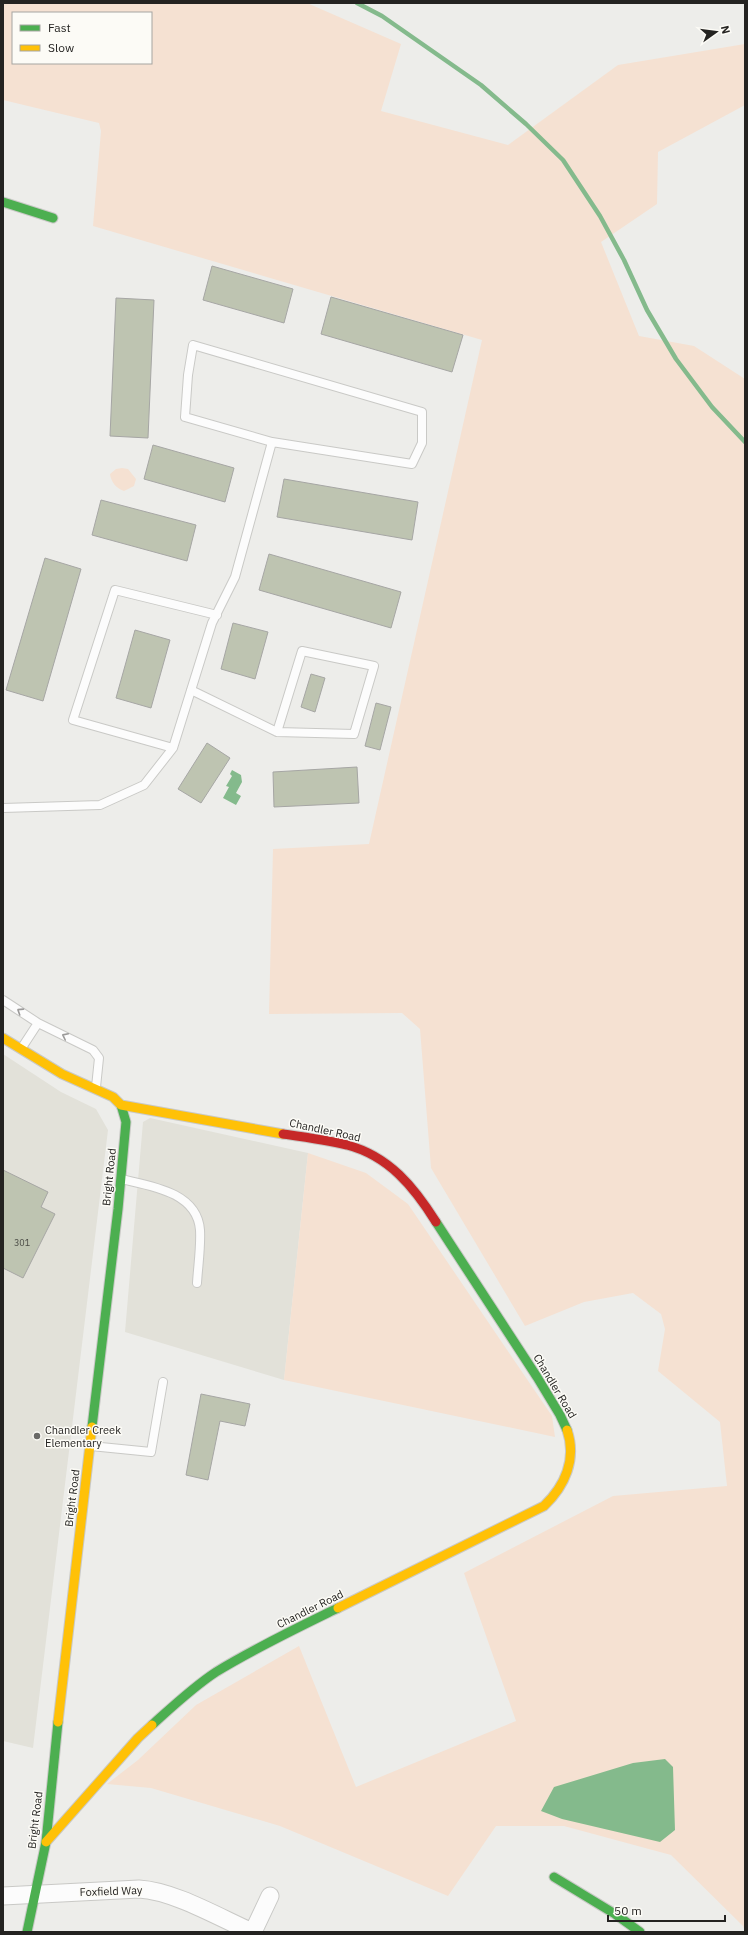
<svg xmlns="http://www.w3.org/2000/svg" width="748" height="1935" font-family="'IBM Plex Sans',sans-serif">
<rect width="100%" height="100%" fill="#ededea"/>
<!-- built -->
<path fill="#e2e1d9" d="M3 1054 61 1092 96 1109 108 1130 33 1748 3 1741Z
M150 1118 308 1153 284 1380 125 1332 143 1122Z"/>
<!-- green -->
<path fill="#f5e1d2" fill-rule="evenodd" d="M3 3H307L401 44 381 111 508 145 618 65 745 44V105L658 152 657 204 601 242 639 336 694 346 745 379V1932L743 1926 671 1855 564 1826H496L448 1896 280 1826 151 1788 107 1784 138 1760 196 1705 299 1646 356 1787 516 1721 464 1573 613 1496 727 1486 720 1422 658 1371 665 1329 661 1314 633 1293 584 1302 525 1326 431 1168 420 1029 402 1013 269 1014 273 849 369 844 482 340 93 226 101 131 99 123 3 100ZM13 13H151V63H13Z
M122 468 128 469 136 479 134 486 124 491C116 488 111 482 110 474L116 469Z
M308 1153 366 1173 408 1204 552 1416 555 1437 284 1380Z"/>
<!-- water -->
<path fill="#84ba8c" d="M232 770 241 775 242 782 236 793 241 796 236 805 223 798 229 787 226 786 232 776 230 774Z
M665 1759 673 1767 675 1830 660 1842 562 1819 541 1811 554 1787 633 1763Z"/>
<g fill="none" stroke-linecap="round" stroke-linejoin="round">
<!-- stream -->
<path stroke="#84ba8c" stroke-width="4.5" d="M357 3 382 16 481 85 526 124 563 160 600 216 624 260 647 310 676 359 712 407 745 442"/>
</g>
<!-- building -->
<path fill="#bec4b1" stroke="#a6a6a4" d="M212 266 293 289 284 323 203 300Z
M331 297 463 335 452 372 321 334Z
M116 298 154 300 148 438 110 436Z
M153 445 234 468 225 502 144 479Z
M284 479 418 502 412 540 277 517Z
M101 500 196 525 187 561 92 535Z
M269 554 401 592 391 628 259 590Z
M45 558 81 569 43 701 6 690Z
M233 623 268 632 255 679 221 669Z
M135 630 170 640 151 708 116 698Z
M311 674 325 678 315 712 301 707Z
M376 703 391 707 380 750 365 746Z
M207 743 230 758 201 803 178 789Z
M357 767 359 803 274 807 273 772Z
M3 1170 48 1192 41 1207 55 1214 23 1278 3 1268Z
M201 1394 250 1404 245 1426 220 1421 208 1480 186 1475Z"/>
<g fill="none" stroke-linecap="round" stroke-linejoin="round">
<!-- lane casing -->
<g stroke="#c9c9c6" stroke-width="10">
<path id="lane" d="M193 345 422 412V443L412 464 272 442 185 417 188 375Z
M191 690 277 732 302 651 374 666 354 734 277 732
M173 748 73 720 115 590 217 615
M3 808 100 805 144 785 173 748 212 623 235 577 272 442
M3 1000 38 1023 93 1050 99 1058 96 1087
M21 1049 38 1023
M121 1179C151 1186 197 1192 200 1230 201 1247 198 1266 197 1283
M91 1446 151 1452 163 1382"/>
</g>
<!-- street casing -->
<g stroke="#c9c9c6" stroke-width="19">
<path id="street" d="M3 1896 139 1889C174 1891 218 1917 252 1932
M253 1932 270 1896"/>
</g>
<!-- fast casing -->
<g stroke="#c9c9c6" stroke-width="11">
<path id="fast" d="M3 202 53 218
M436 1222 537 1377 560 1415 567 1430
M92 1427 118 1209 126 1122 121 1105
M152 1725C172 1707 193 1687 216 1672 255 1648 297 1628 338 1608
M554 1877 615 1914 640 1932
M27 1932 46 1842 58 1722"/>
</g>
<!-- slow casing -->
<g stroke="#c9c9c6" stroke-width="11">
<path id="slow" d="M3 1038 62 1074 113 1097 121 1105 283 1134
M338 1608 544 1506C565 1486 577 1459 567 1430
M58 1722 92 1427
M46 1842 138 1738 152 1725"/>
</g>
<!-- jam casing -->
<g stroke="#c9c9c6" stroke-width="11">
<path id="jam" d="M283 1134C304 1137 326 1140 347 1145 389 1156 414 1187 436 1222"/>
</g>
<!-- lane -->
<use href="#lane" stroke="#fcfcfc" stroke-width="8"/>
<!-- street -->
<use href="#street" stroke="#fcfcfc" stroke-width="17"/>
<!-- fast -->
<use href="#fast" stroke="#4caf50" stroke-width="9"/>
<!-- slow -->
<use href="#slow" stroke="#ffc107" stroke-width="9"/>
<!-- jam -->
<use href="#jam" stroke="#c62828" stroke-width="9"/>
</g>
<!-- one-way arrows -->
<defs><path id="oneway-chevron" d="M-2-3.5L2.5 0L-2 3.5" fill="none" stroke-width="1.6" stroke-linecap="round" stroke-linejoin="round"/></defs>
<g stroke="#9b9a99">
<use href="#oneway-chevron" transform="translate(20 1011) rotate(-147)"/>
<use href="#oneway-chevron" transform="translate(65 1036) rotate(-154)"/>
</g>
<!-- markers -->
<circle fill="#6a6a67" stroke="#fcfbf6" stroke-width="1.5" cx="37" cy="1436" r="4"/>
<g text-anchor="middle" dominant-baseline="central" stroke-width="3" stroke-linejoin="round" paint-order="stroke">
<!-- number labels -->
<g font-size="9" fill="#4a4b45">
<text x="22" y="1242">301</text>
</g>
<!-- street labels -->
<g font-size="11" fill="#242321" stroke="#fcfbf6">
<text transform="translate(325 1130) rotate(12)">Chandler Road</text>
<text transform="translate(109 1177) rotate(-84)">Bright Road</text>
<text transform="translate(555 1386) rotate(59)">Chandler Road</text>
<text transform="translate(72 1498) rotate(-83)">Bright Road</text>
<text transform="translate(310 1609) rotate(-26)">Chandler Road</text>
<text transform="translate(35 1820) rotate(-83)">Bright Road</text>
<text transform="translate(111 1891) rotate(-2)">Foxfield Way</text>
</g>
<!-- poi labels -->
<g font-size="11" fill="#242321" stroke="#fcfbf6" text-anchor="start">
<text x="45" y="1430">Chandler Creek<tspan x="45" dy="13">Elementary</tspan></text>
</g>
</g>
<!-- border -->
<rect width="748" height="1935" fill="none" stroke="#242321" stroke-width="8"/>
<!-- legend -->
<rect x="12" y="12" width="140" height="52" fill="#fcfbf6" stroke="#a6a5a1"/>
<rect x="20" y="25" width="20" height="6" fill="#4caf50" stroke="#a6a5a1"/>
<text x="48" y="32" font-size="12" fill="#242321">Fast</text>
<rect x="20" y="45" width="20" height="6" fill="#ffc107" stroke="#a6a5a1"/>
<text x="48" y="52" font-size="12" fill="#242321">Slow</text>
<!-- north arrow -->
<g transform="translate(716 32) rotate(76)" stroke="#fcfbf6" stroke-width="3" paint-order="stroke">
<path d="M0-3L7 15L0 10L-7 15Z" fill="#242321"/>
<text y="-6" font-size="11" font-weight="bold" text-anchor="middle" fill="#242321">N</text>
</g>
<!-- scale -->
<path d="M608 1915v6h117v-6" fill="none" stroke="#242321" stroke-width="2"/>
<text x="614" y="1915" font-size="12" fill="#242321" stroke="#fcfbf6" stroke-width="3" paint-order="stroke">50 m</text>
</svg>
